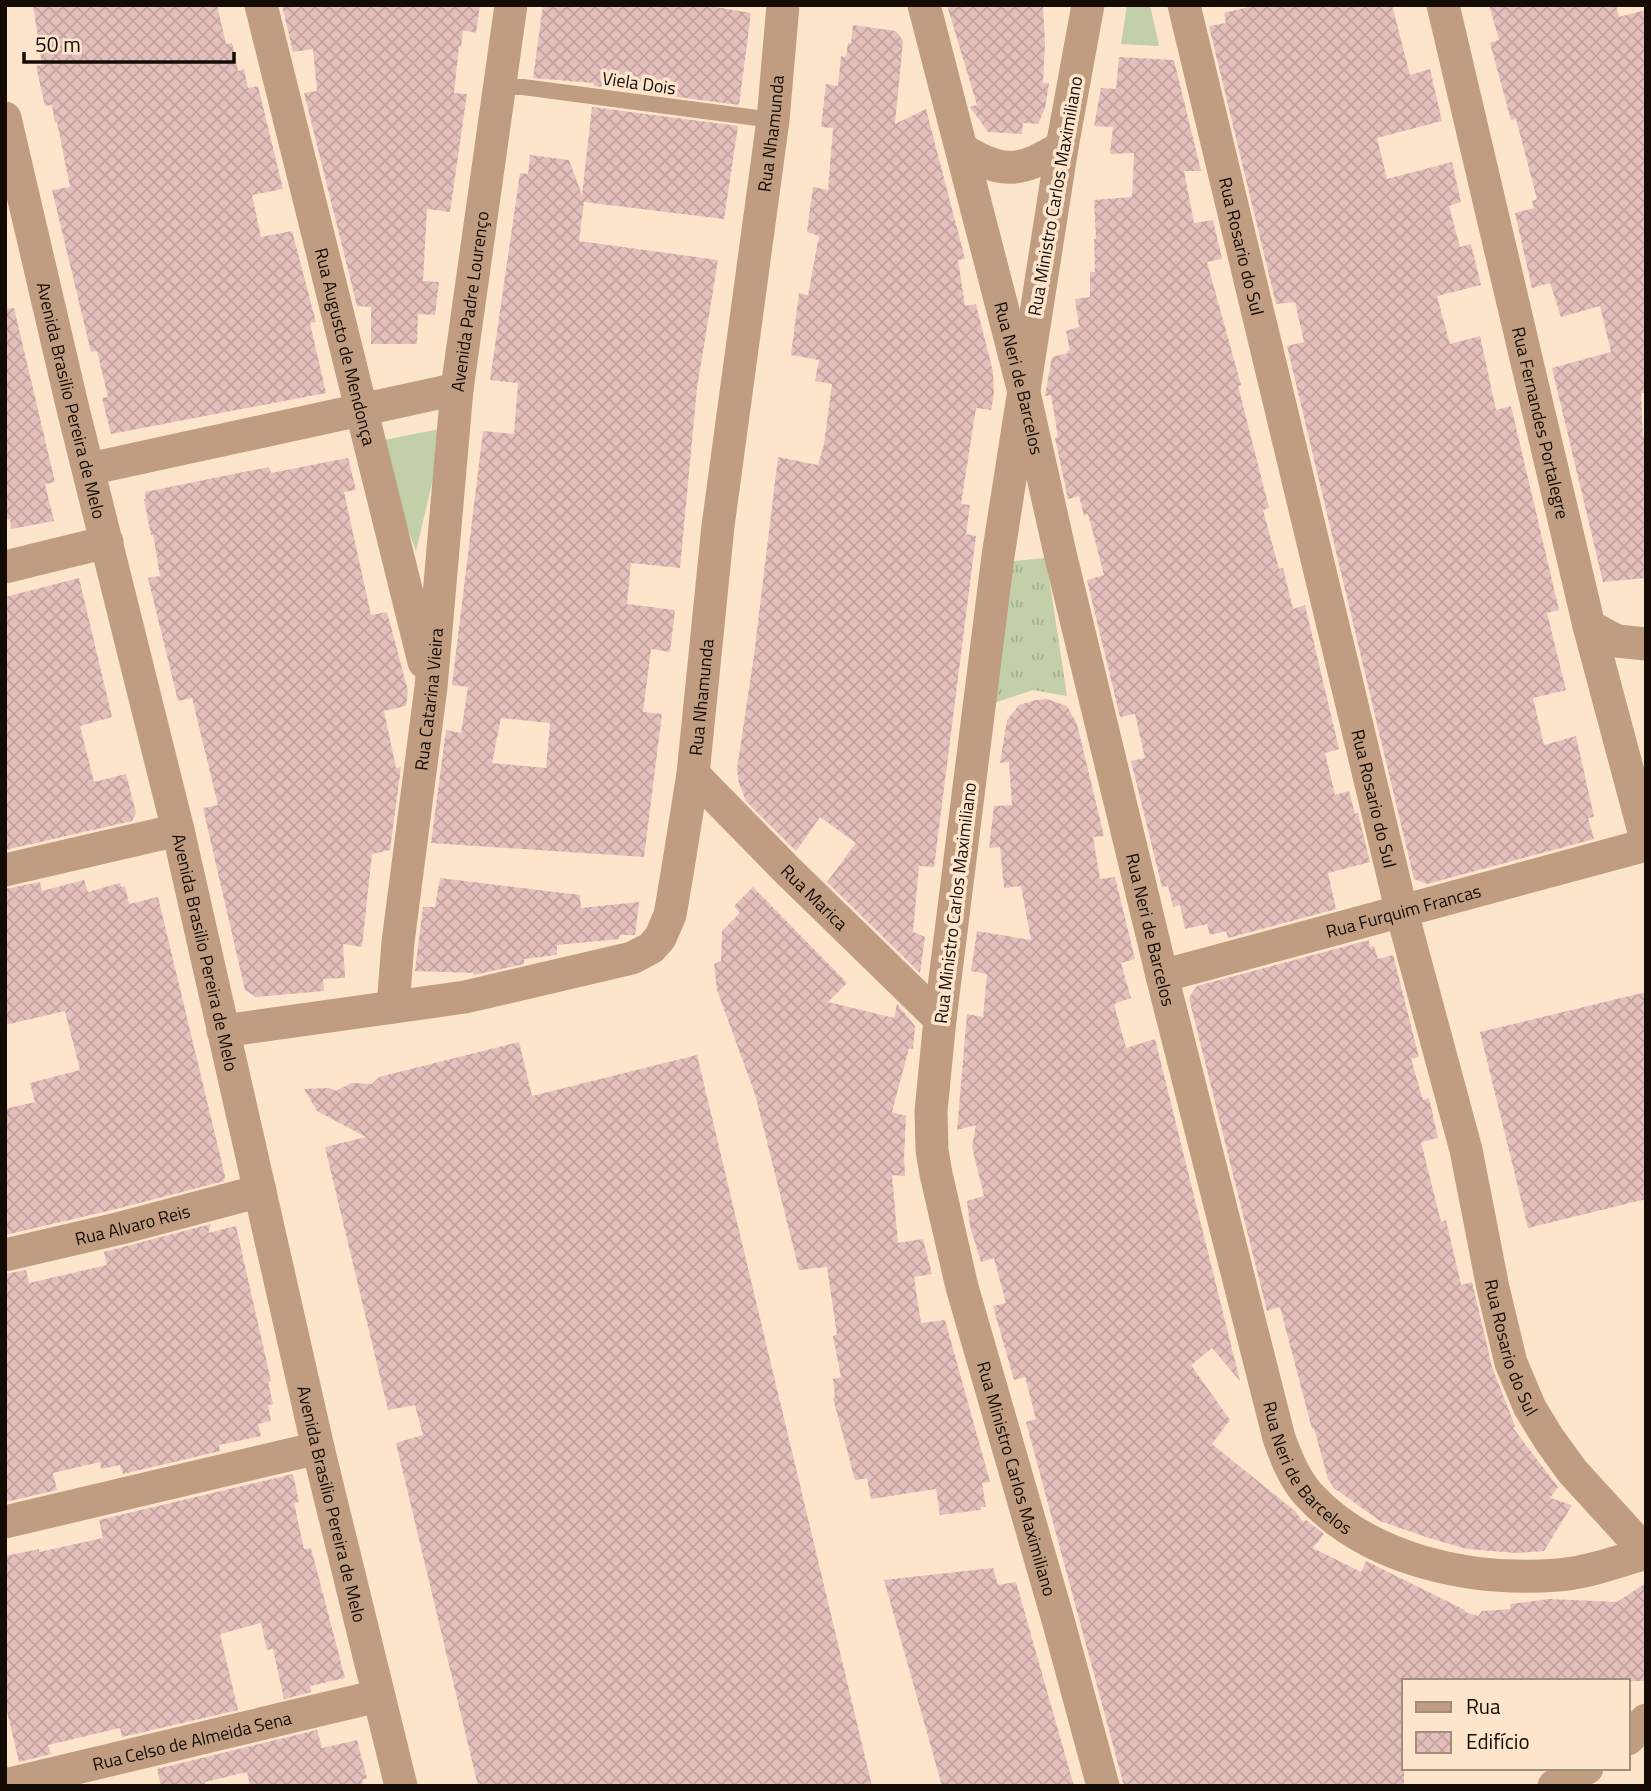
<svg xmlns="http://www.w3.org/2000/svg" width="1651" height="1791" font-family="'Titillium Web',sans-serif">
<defs>
<pattern id="grass-tufts" width="24" height="20" patternUnits="userSpaceOnUse" patternTransform="scale(1.75)"><rect width="24" height="20" fill="#c2cfa8"/><path d="M3 7l-1-3M5 7V3M7 7l1-3M15 17l-1-3M17 17v-4M19 17l1-3" fill="none" stroke="#a6b08f"/></pattern>
<pattern id="building-cross-hatch" width="8" height="8" patternUnits="userSpaceOnUse" patternTransform="scale(1.75)"><rect width="8" height="8" fill="#e4bfbc"/><path d="M0 0l8 8M0 8l8-8" fill="none" stroke="#c3a3a0"/></pattern>
</defs>
<rect width="100%" height="100%" fill="#fde5cc"/>
<!-- grass -->
<path fill="url(#grass-tufts)" d="M1046 558 1067 696 1033 690 994 703 1002 562Z"/>
<!-- green -->
<path fill="#c2cfa8" d="M1127 5H1150L1159 46 1121 44Z
M445 428 416 551 374 442Z"/>
<!-- building -->
<path fill="url(#building-cross-hatch)" fill-rule="evenodd" d="M33 5H217L226 44 232 43 238 71 244 69 248 88 258 86 283 189 252 195 261 237 292 231 316 322 310 323 326 393 111 434 102 398 108 397 97 351 91 352 52 190 70 187 57 122 55 123 52 105 45 106 36 66 42 65Z
M282 5H480L476 33 463 30 461 47 459 46 454 93 467 94 450 212 427 209 423 281 439 282 435 315 418 314 417 344H371V307L357 306 304 93 317 91 313 49 293 52Z
M543 5H704L751 13 739 105 594 86V83L533 78Z
M947 5H1043L1045 44 1043 83H1049L1045 108 1038 124 1023 123 1022 134 988 132 970 107 977 105Z
M1257 5H1392L1410 75 1430 69 1442 121 1377 138 1387 179 1452 162 1461 202 1449 206 1460 247 1471 244 1481 285 1437 296 1450 344 1480 336 1496 410 1511 406 1559 610 1547 613 1566 690 1533 698 1544 745 1576 736 1594 817 1588 818 1594 839 1427 884 1414 879 1287 346 1304 342 1295 302 1276 304 1209 26 1226 23 1224 13Z
M1489 5H1616L1619 17 1646 10V393H1641L1643 437H1646V578L1603 582 1552 368 1611 352 1600 306 1561 317 1550 283 1532 288 1515 213 1534 208 1532 201 1537 199 1516 119 1511 120 1490 43 1499 40Z
M853 25 896 31 903 41 895 124 926 109 965 259 958 260 965 306 976 304 993 372 994 394 991 410 976 408 961 504 970 505 966 534 976 536 934 867 919 866 913 932 925 937 920 973 827 882 856 843 820 817 796 851 746 801 739 783 737 769 754 655 778 457 818 465 824 444 832 384 815 381 819 360 791 355 799 293 808 295 819 236 807 232 813 187 828 190 833 128 821 127 826 84 838 86 841 56 846 57 848 43 851 44Z
M1119 57 1174 60 1201 171H1184L1194 223 1213 220 1222 259 1207 262 1241 385 1238 386 1269 508 1263 510 1279 569 1283 568 1293 609 1305 605 1339 749 1325 753 1335 795 1349 791 1355 814 1358 813 1370 862 1328 873 1336 909 1228 938 1226 931 1210 935 1207 924 1185 929 1180 905 1173 907 1168 886 1162 887 1131 761 1145 758 1135 714 1120 717 1087 580 1104 575 1088 514 1084 516 1079 496 1068 499 1055 438 1058 437 1051 395 1045 396 1052 357 1068 353 1067 351 1070 350 1066 331 1079 327 1075 299 1090 297V272H1095L1094 239H1096L1094 200 1132 197 1134 153 1110 154 1113 127 1094 126 1101 88 1116 89Z
M592 107 738 126 724 219 584 202 579 241 718 260 697 388 680 568 631 563 627 604 675 610 670 652 651 649 643 712 662 714 644 857 431 843 446 730 461 733 468 687 452 685 483 431 514 434 518 383 490 380 520 173 528 174 530 155 569 160 582 195ZM501 718 550 723 546 768 492 763Z
M14 308 55 482 45 484 54 521 11 529 10 519 5 520V309Z
M348 458 356 490 344 492 371 615 387 612 408 691 406 706 384 711 396 768 401 767 390 850 372 854 362 947 343 944 345 978 323 979 324 991 256 997 245 990 203 808 218 805 192 698 178 701 148 578 160 576 153 534 151 535 144 499H146L145 492 269 467 271 473Z
M79 578 112 717 80 726 94 782 126 774 136 813 132 821 5 850V597Z
M1047 699 1067 706 1077 724 1104 836 1093 837 1100 879 1115 877 1135 959 1121 963 1131 998 1114 1004 1126 1048 1155 1039 1240 1381 1212 1348 1191 1365 1230 1420 1212 1444 1295 1511 1303 1522 1306 1520 1324 1534 1313 1548 1361 1572 1366 1561 1465 1610V1612L1478 1616 1482 1611 1511 1609 1510 1604 1550 1599 1617 1602 1646 1583V1681H1404V1786H1124L1026 1422 1036 1419 1025 1377 1014 1380 993 1306 1006 1303 994 1258 981 1262 970 1226 967 1201 984 1196 972 1147 976 1125 957 1130 967 1014 983 1017 987 974 971 971 977 931 1031 940 1021 886 1004 888 1000 847 989 848 994 806 1012 805 1009 762 1000 763 1007 720 1019 705 1036 700Z
M440 878 580 895 581 908 639 902 635 935H620L619 939 557 945V955L524 959V964L474 975 473 973 415 971 423 907H435Z
M84 880 88 892 120 883 121 887 125 886 129 904 158 897 225 1176 224 1181 116 1209 5 1235V1109L35 1102 30 1083 80 1070 65 1011 5 1025V889L40 882 42 891Z
M753 887 847 983 828 1002 894 1018 897 1004 915 1026 913 1049 909 1048 892 1112 906 1116 904 1157 905 1176 892 1175 898 1243 923 1239 932 1274 914 1277 921 1323 945 1320 990 1482 982 1483 986 1507H981V1510L940 1515 936 1489 871 1499 867 1478 855 1480 833 1398 835 1397 833 1379 841 1377 833 1336 837 1335 827 1267 799 1270 755 1094 717 990 714 964 721 961 722 931 740 913 734 906Z
M1369 940 1370 947 1374 946 1378 959 1393 955 1419 1057 1411 1059 1423 1100 1429 1098 1438 1138 1421 1142 1441 1222 1446 1220 1461 1285 1472 1282 1492 1367 1515 1426 1513 1428 1558 1487 1550 1498 1572 1505 1544 1551 1517 1553 1467 1549 1429 1538 1380 1521 1334 1488 1328 1479 1314 1428 1312 1429 1280 1307 1267 1311 1189 998 1197 986Z
M1646 992V1199L1528 1228 1480 1032Z
M519 1042 532 1096 697 1055 872 1786H478L396 1443 423 1435 415 1405 388 1410 325 1147 366 1137 317 1111 304 1089 329 1088 336 1091 352 1083 372 1084 379 1077Z
M211 1224 208 1233 236 1226 271 1381 268 1382 273 1404 268 1405 271 1421 258 1424 261 1436 219 1445 220 1451 123 1474 120 1465 101 1469 100 1462 53 1473 57 1490 5 1502V1274L26 1270 29 1283 107 1265 104 1252Z
M293 1474 299 1502 294 1503 304 1549 311 1548 345 1678 310 1686 311 1692 284 1699 273 1649 267 1650 261 1623 220 1634 238 1710 122 1737 120 1728 48 1745 51 1754 19 1762 5 1703V1556L39 1549V1552L103 1538 99 1520Z
M993 1568 998 1585 1016 1582 1074 1786H942L884 1580Z
M317 1730 322 1748 357 1740 367 1778 362 1780 363 1786H250L247 1772 205 1782V1786H161L157 1769Z"/>
<g fill="none" stroke-linecap="round" stroke-linejoin="round">
<!-- service -->
<path stroke="#c09d81" stroke-width="16" d="M501 87H523L773 120"/>
<!-- minor -->
<g stroke="#c09d81" stroke-width="33">
<path id="s1" d="M261 5 424 662"/>
<path id="s2" d="M924 5 1023 388 1060 553 1162 976 1279 1438C1286 1458 1294 1478 1308 1494 1369 1561 1472 1582 1558 1575 1589 1572 1617 1562 1646 1553"/>
<path id="s3" d="M1088 5 1062 147 998 556 940 1019 931 1111 932 1150 936 1174 962 1287 1058 1620 1103 1786"/>
<path id="s4" d="M1184 5 1401 909 1466 1150 1493 1288 1511 1363 1530 1408 1549 1439 1572 1471 1646 1552"/>
<path id="s5" d="M1443 5 1589 626 1646 839"/>
<path id="s6" d="M5 118 72 405 178 830 318 1448 401 1786"/>
<path d="M963 150C1005 176 1022 171 1062 147"/>
<path d="M89 469 457 389"/>
<path d="M5 567 107 542"/>
<path d="M1589 626 1617 641 1646 644"/>
<path id="s7" d="M693 774 787 870 940 1019"/>
<path d="M5 870 178 830"/>
<path id="s8" d="M1162 976 1646 845"/>
<path id="s9" d="M393 1007 398 942 431 687 457 389 511 5"/>
<path id="s10" d="M223 1031 465 997 632 958 651 948 660 938 670 915 677 874 693 774 718 526 773 120 783 5"/>
<path id="s11" d="M5 1255 121 1228 260 1191"/>
<path d="M5 1522 318 1448"/>
<path d="M1628 1739 1646 1720"/>
<path id="s12" d="M5 1785 378 1696"/>
<path d="M1554 1786 1587 1768"/>
</g>
</g>
<g text-anchor="middle" dominant-baseline="central" stroke-width="7" stroke-linejoin="round" paint-order="stroke">
<!-- street labels -->
<g font-size="18" fill="#130b04" stroke="#fde5cc">
<text transform="translate(639 83) rotate(8)">Viela Dois</text>
<text stroke="none"><textPath href="#s10" startOffset="1264">Rua Nhamunda</textPath></text>
<text transform="translate(1055 196) rotate(-80)">Rua Ministro Carlos Maximiliano</text>
<text stroke="none"><textPath href="#s4" startOffset="248">Rua Rosario do Sul</textPath></text>
<text stroke="none"><textPath href="#s9" startOffset="710">Avenida Padre Lourenço</textPath></text>
<text stroke="none"><textPath href="#s1" startOffset="352">Rua Augusto de Mendonça</textPath></text>
<text stroke="none"><textPath href="#s2" startOffset="385">Rua Neri de Barcelos</textPath></text>
<text stroke="none"><textPath href="#s6" startOffset="290">Avenida Brasilio Pereira de Melo</textPath></text>
<text stroke="none"><textPath href="#s5" startOffset="429">Rua Fernandes Portalegre</textPath></text>
<text stroke="none"><textPath href="#s10" startOffset="696">Rua Nhamunda</textPath></text>
<text stroke="none"><textPath href="#s9" startOffset="310">Rua Catarina Vieira</textPath></text>
<text stroke="none"><textPath href="#s4" startOffset="816">Rua Rosario do Sul</textPath></text>
<text stroke="none"><textPath href="#s7" startOffset="173">Rua Marica</textPath></text>
<text transform="translate(955 903) rotate(-83)">Rua Ministro Carlos Maximiliano</text>
<text stroke="none"><textPath href="#s8" startOffset="250">Rua Furquim Francas</textPath></text>
<text stroke="none"><textPath href="#s2" startOffset="952">Rua Neri de Barcelos</textPath></text>
<text stroke="none"><textPath href="#s6" startOffset="858">Avenida Brasilio Pereira de Melo</textPath></text>
<text stroke="none"><textPath href="#s11" startOffset="131">Rua Alvaro Reis</textPath></text>
<text stroke="none"><textPath href="#s4" startOffset="1382">Rua Rosario do Sul</textPath></text>
<text stroke="none"><textPath href="#s2" startOffset="1517">Rua Neri de Barcelos</textPath></text>
<text stroke="none"><textPath href="#s3" startOffset="1496">Rua Ministro Carlos Maximiliano</textPath></text>
<text stroke="none"><textPath href="#s6" startOffset="1424">Avenida Brasilio Pereira de Melo</textPath></text>
<text stroke="none"><textPath href="#s12" startOffset="192">Rua Celso de Almeida Sena</textPath></text>
</g>
</g>
<!-- border -->
<rect width="1651" height="1791" fill="none" stroke="#130b04" stroke-width="14"/>
<!-- legend -->
<rect x="1402" y="1679" width="228" height="91" fill="#fde5cc" stroke="#9f8e7c" stroke-width="2"/>
<rect x="1416" y="1702" width="35" height="10" fill="#c09d81" stroke="#9f8e7c" stroke-width="2"/>
<text x="1466" y="1714" font-size="21" fill="#130b04">Rua</text>
<rect x="1416" y="1732" width="35" height="21" fill="url(#building-cross-hatch)" stroke="#9f8e7c" stroke-width="2"/>
<text x="1466" y="1749" font-size="21" fill="#130b04">Edifício</text>
<!-- scale -->
<path d="M24 52v10h210v-10" fill="none" stroke="#130b04" stroke-width="3.5"/>
<text x="35" y="52" font-size="21" fill="#130b04" stroke="#fde5cc" stroke-width="5" paint-order="stroke">50 m</text>
</svg>
